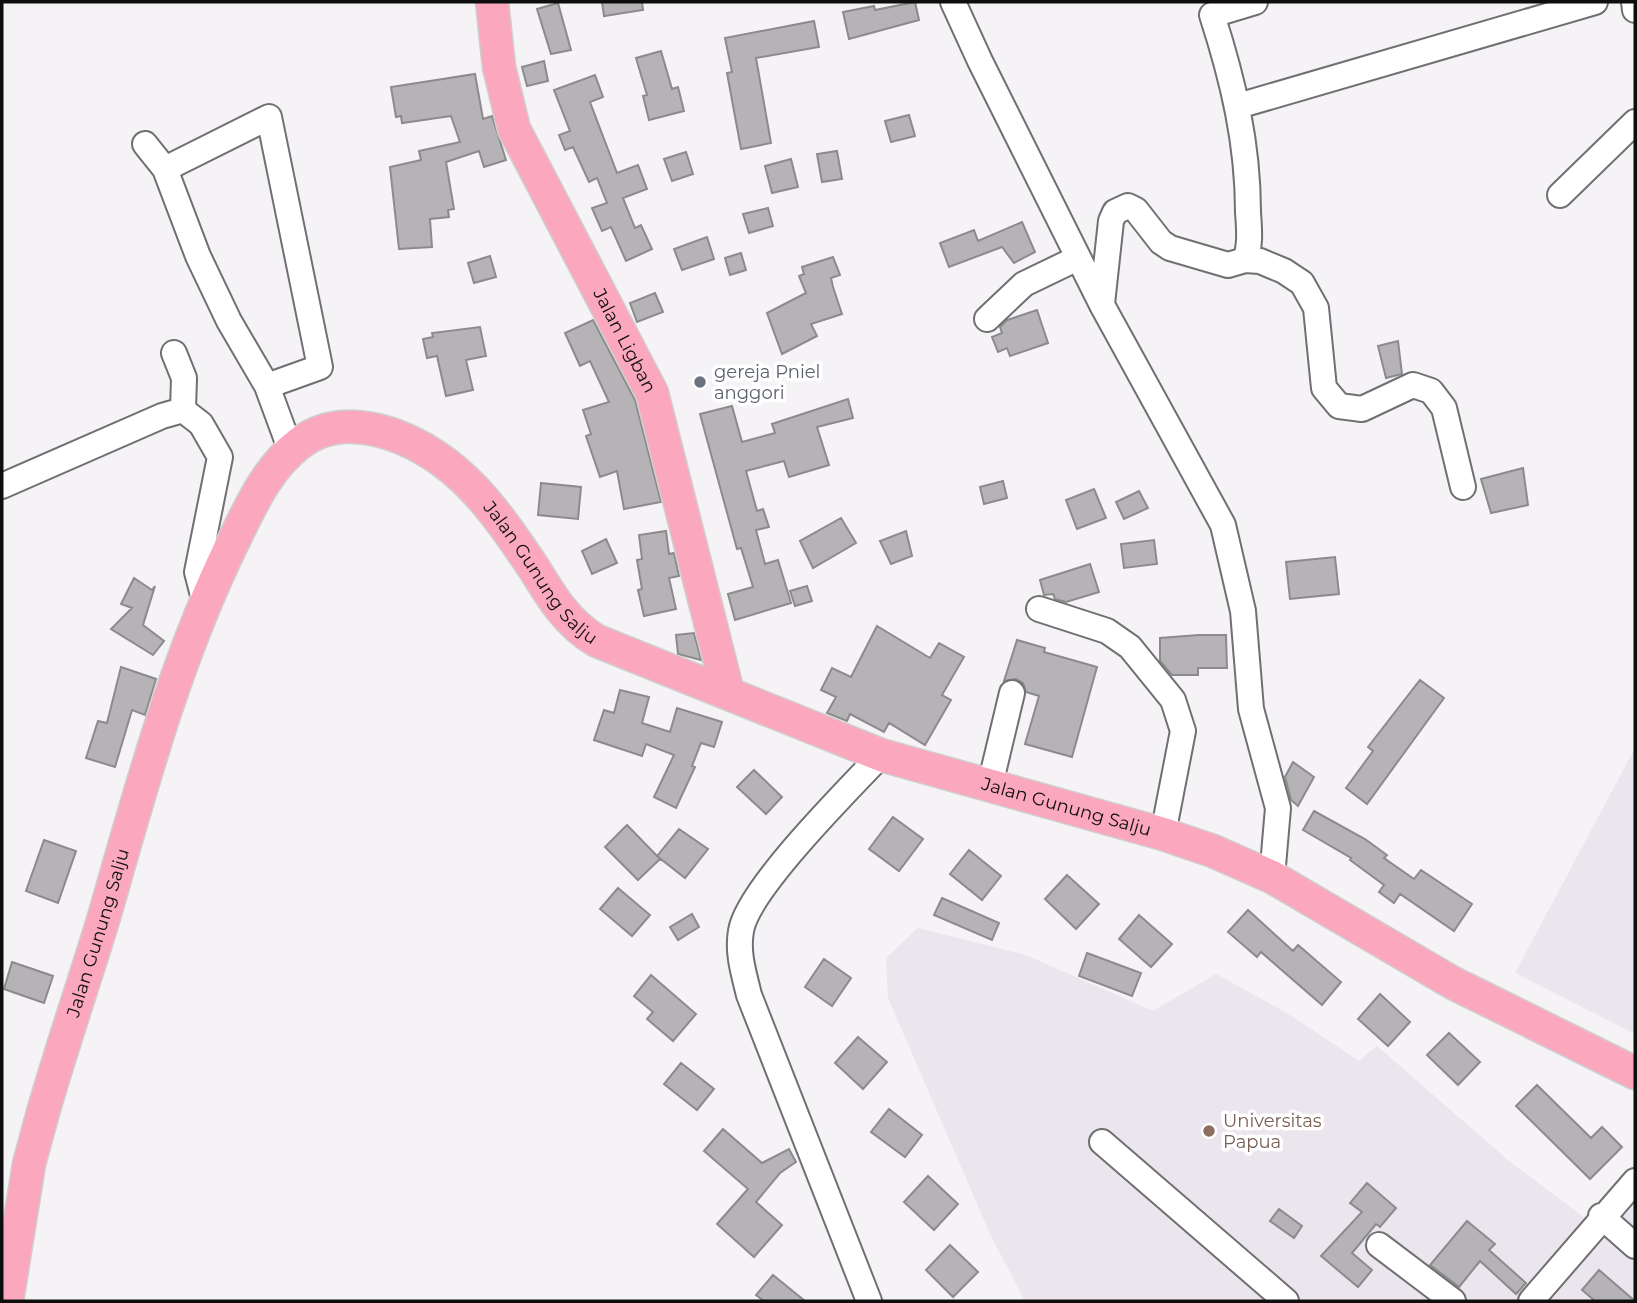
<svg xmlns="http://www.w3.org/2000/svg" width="1637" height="1303" font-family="Montserrat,sans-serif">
<rect width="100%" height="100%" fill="#f5f3f6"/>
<!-- built -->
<path fill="#ebe5ed" d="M1635 748V1034L1515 973Z
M918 928 1026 955 1153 1011 1216 974 1285 1012 1359 1061 1377 1046 1509 1161 1586 1219 1635 1162V1301H1025L991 1236 888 998 886 958Z"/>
<!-- building -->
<path fill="#b5b3b6" stroke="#8c8a8d" stroke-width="2" d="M602 2H642L643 10 604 16Z
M915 2 919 20 849 39 843 12 874 6 875 10Z
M558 3 571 50 551 54 537 9Z
M814 21 819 47 756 58 771 143 741 149 727 73 732 72 725 38Z
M661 51 672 89 678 87 684 111 649 120 643 96 647 95 636 58Z
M544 61 548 81 527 86 522 67Z
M475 74 483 119 492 116 506 160 484 167 479 151 446 162 454 209 448 210 449 217 430 219 432 247 399 249 390 167 421 160 419 151 460 142 451 116 402 123 401 116 396 117 391 87Z
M595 75 603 97 590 102 617 173 638 165 647 189 623 198 635 228 641 225 652 249 626 261 611 227 602 231 592 208 607 203 597 178 589 182 573 147 565 150 559 135 570 131 554 90Z
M909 115 915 136 891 142 885 121Z
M837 151 842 179 822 182 817 154Z
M686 152 693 174 672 181 664 159Z
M791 159 798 187 772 193 765 166Z
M768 208 773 226 749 233 743 214Z
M1022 222 1035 252 1014 263 1002 247 949 267 940 243 974 230 978 241Z
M707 237 714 259 682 270 674 249Z
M741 253 746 270 730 275 725 258Z
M490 256 496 277 474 283 468 263Z
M833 257 840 275 831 278 833 287 842 314 811 324 817 336 782 354 767 313 806 293 799 276 804 274 802 267Z
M655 293 663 312 637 322 630 303Z
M1037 310 1048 343 1010 356 1007 348 998 352 992 337 1002 333 1000 327 1007 320Z
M593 320 635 400 661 502 624 509 617 471 600 477 586 436 591 434 583 410 609 402 590 361 580 366 565 333Z
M480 327 486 356 466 360 473 390 446 396 437 356 427 358 423 339 433 337 432 333Z
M1398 341 1402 374 1386 378 1378 346Z
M848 399 853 418 817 427 829 465 789 477 784 461 746 471 757 511 763 509 769 527 756 530 765 564 778 560 791 603 735 620 728 594 753 587 741 548 737 549 700 414 732 406 742 442 775 433 772 424Z
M1523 468 1528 505 1491 513 1481 479Z
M1003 481 1007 498 984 504 980 487Z
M541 483 581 487 578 519 538 515Z
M1094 489 1106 518 1077 529 1066 500Z
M1139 491 1148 508 1124 519 1116 502Z
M841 518 856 543 813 568 800 541Z
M666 531 669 554 674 553 679 576 669 578 676 609 644 616 638 590 642 589 637 560 642 559 639 535Z
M906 531 912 556 891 564 880 541Z
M606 539 617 563 592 574 582 551Z
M1154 540 1157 564 1124 568 1121 544Z
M1335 557 1339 594 1290 599 1286 562Z
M1090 564 1099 592 1066 602 1055 599 1053 594 1044 595 1040 580Z
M134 578 152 590 155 586 143 625 164 641 153 655 111 629 132 608 121 604Z
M807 586 812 601 795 606 790 591Z
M877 626 930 658 939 643 964 657 942 695 951 700 925 745 889 723 884 732 850 714 847 721 827 713 836 697 821 690 832 668 851 677Z
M694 633 701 660 678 654 676 635Z
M1199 635H1226L1227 668H1198V675H1172L1160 661V638Z
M1017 640 1045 648 1044 652 1097 667 1072 757 1025 744 1039 696 1026 692 1023 683 1016 679 1004 681Z
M121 667 156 679 145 715 132 710 115 767 86 758 98 721 107 723Z
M1420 680 1444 698 1367 804 1346 788 1373 751 1368 747Z
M620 690 649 697 642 723 670 732 677 708 722 722 714 747 701 743 692 766 695 767 676 808 654 797 674 755 646 744 642 756 594 740 604 710 614 713Z
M1293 762 1314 777 1298 806 1291 800 1285 777Z
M754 770 782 797 766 814 737 787Z
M1314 811 1365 839 1387 855 1384 858 1414 879 1421 870 1472 904 1454 931 1400 894 1394 903 1379 892 1384 885 1350 860 1351 858 1303 830Z
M893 817 923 839 899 871 869 849Z
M627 825 660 859 638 880 605 847Z
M679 829 708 849 685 878 657 856Z
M44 840 76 851 58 903 26 891Z
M969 850 1001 876 982 900 950 874Z
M1067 875 1099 904 1076 929 1045 899Z
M618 888 650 915 632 936 600 909Z
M942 898 999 923 992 940 934 915Z
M1248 910 1293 951 1298 945 1341 982 1322 1005 1261 952 1257 957 1228 932Z
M692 914 699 927 678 940 670 927Z
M1139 915 1172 944 1151 967 1119 939Z
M1087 953 1141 973 1132 996 1079 976Z
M824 959 851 978 832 1006 805 987Z
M12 962 53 976 44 1003 4 989Z
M651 975 696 1014 673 1041 647 1019 653 1012 634 996Z
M1380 994 1410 1022 1388 1046 1358 1019Z
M1449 1033 1480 1062 1458 1085 1427 1055Z
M858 1037 887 1062 863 1089 835 1063Z
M681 1063 714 1089 697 1110 664 1084Z
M1537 1085 1591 1138 1602 1127 1622 1147 1590 1179 1516 1106Z
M889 1109 922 1135 905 1157 871 1132Z
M723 1129 762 1163 789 1149 796 1162 780 1173 756 1202 782 1225 754 1257 717 1224 748 1189 704 1151Z
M928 1176 958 1204 934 1230 904 1202Z
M1367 1183 1396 1208 1380 1227 1376 1224 1352 1253 1372 1270 1358 1287 1321 1256 1362 1212 1350 1203Z
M1279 1209 1302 1226 1294 1238 1270 1221Z
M1467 1221 1495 1244 1489 1250 1526 1283 1516 1294 1480 1261 1459 1287 1430 1265Z
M950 1245 978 1272 953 1297 926 1270Z
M1599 1270 1635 1301H1595L1582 1290Z
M773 1275 805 1301H764L756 1295Z"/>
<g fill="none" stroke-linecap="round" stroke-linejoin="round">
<!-- minor casing -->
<g stroke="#706f71" stroke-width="28">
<path id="minor" d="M953 2 980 61 1102 305 1223 525 1243 611 1251 709 1278 808 1272 877
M1634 2 1635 10
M1238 106 1595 2
M145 144 165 169 198 256 229 321 267 386 291 451
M165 169 269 117 320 367 267 386
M1560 195 1635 122
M1245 260C1251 245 1249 228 1248 212 1248 143 1233 80 1212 15L1255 2
M1102 304 1111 221 1115 212 1128 206 1136 210 1161 242 1170 248 1228 265 1245 260 1260 261 1284 271 1302 283 1316 308 1324 388 1339 406 1362 409 1413 385 1431 391 1444 408 1463 487
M987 319 1024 284 1078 258
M174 353 184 378 183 410
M2 486 162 416 183 410 201 424 220 457 197 572 205 603
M1039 609 1107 631 1130 647 1173 700 1183 731 1163 834
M990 785 1012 693
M1102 1142 1286 1301
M1601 1216 1635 1246
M1379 1245 1453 1301
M869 1301 749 995C744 974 737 953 741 931 747 890 849 789 881 755
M1531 1301 1635 1181"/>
</g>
<!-- major casing -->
<g stroke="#cfcfcf" stroke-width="35">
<g id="major">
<path id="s1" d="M492 2 499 67 514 129 652 393 728 693"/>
<path id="s2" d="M7 1301 29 1164 42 1116C61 1049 84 983 104 917 141 788 175 660 234 540 251 505 268 467 300 443 328 422 360 424 391 434 460 458 496 512 535 570 552 598 568 624 597 641L881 755 1163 834 1213 851 1272 877 1453 983 1635 1073"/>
</g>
</g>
<!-- minor -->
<use href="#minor" stroke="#fff" stroke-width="24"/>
<!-- major -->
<use href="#major" stroke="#fba7be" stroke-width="32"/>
</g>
<!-- markers -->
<circle fill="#6b7280" stroke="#fff" stroke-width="2.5" cx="700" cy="382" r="7"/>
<circle fill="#8d6e63" stroke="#fff" stroke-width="2.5" cx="1209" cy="1131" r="7"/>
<g text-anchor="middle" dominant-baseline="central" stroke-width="7" stroke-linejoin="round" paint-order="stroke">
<!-- street labels -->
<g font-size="18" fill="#0f0e0f" stroke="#fff">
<text stroke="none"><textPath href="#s1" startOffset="368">Jalan Ligban</textPath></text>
<text stroke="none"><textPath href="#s2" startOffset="1218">Jalan Gunung Salju</textPath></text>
<text stroke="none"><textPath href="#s2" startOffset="1806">Jalan Gunung Salju</textPath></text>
<text stroke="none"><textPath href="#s2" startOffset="380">Jalan Gunung Salju</textPath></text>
</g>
<!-- worship labels -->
<g font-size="18" fill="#5b616d" stroke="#fff" text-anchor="start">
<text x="714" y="372">gereja Pniel<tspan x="714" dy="21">anggori</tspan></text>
</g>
<!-- education labels -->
<g font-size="18" fill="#785e54" stroke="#fff" text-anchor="start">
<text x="1223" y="1121">Universitas<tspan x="1223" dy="21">Papua</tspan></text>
</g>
</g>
<!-- border -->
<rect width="1637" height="1303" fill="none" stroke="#0f0e0f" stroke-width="7"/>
</svg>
